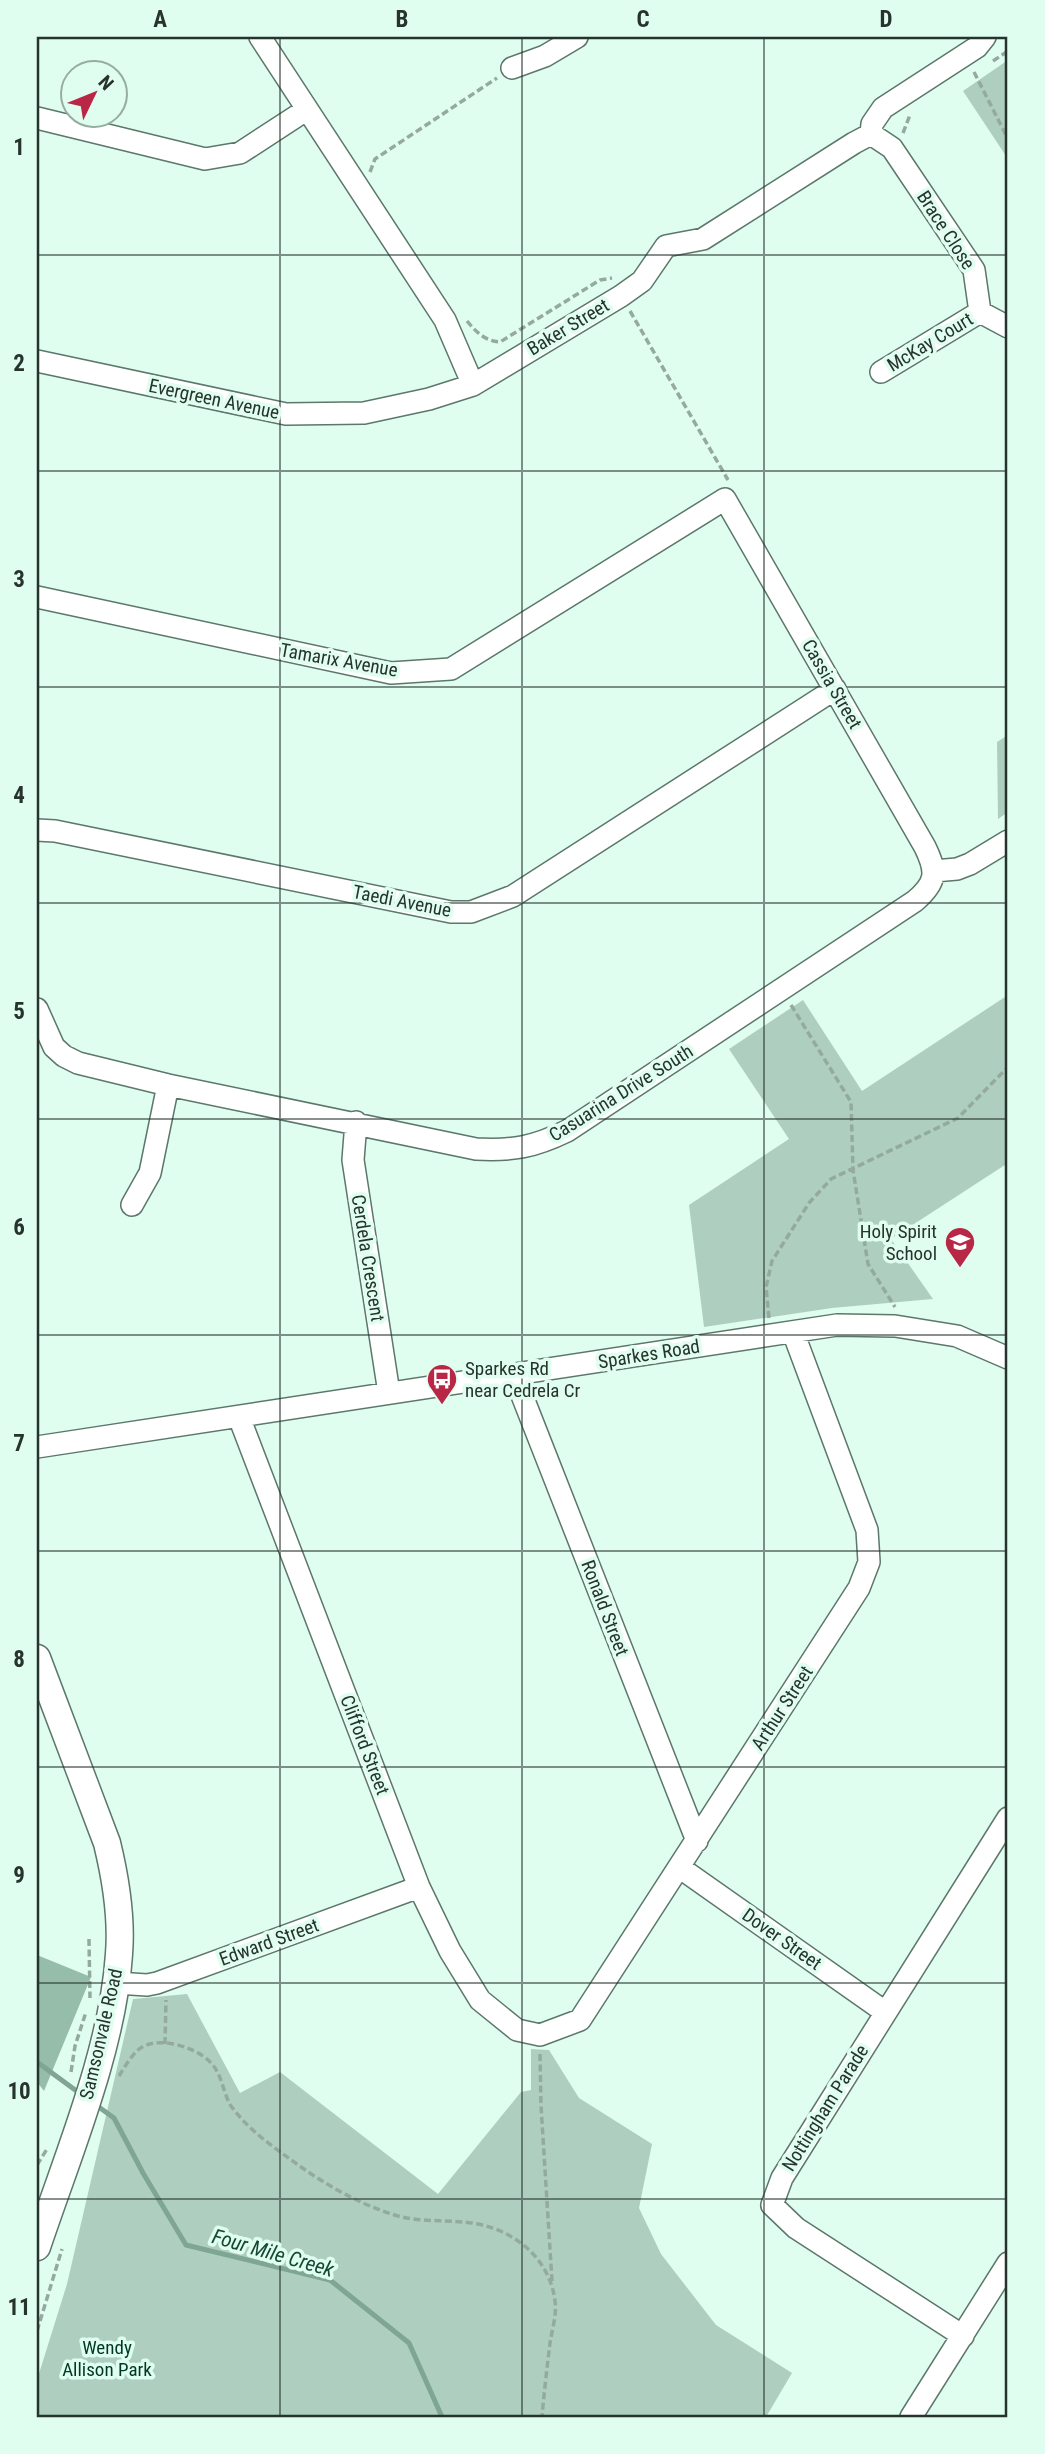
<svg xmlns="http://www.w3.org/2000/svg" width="1045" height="2454" font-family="'Roboto Condensed',sans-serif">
<rect width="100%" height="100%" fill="#e0feef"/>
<!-- green -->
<path fill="#aecfbf" d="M1008 60V159L963 91Z
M1008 735V812L998 819 997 742Z
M1008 995V1163L891 1239 933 1299 832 1308 704 1327 689 1205 789 1139 729 1049 803 1000 862 1091Z
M187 1994 240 2093 280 2072 438 2194 521 2092 531 2090V2049L549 2050 579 2098 652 2144 639 2208 661 2254 716 2325 792 2373 766 2417H37V2380L67 2284 133 1999Z"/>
<!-- forest -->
<path fill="#96bdaa" d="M37 1955 91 1977 44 2091 37 2082Z"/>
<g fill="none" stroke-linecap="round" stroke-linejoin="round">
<!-- stream -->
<path stroke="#7fa593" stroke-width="5" d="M37 2062 82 2095
M96 2105 114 2118 143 2173 186 2245 330 2280 409 2343 442 2417"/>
<!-- minor casing -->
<g stroke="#5c776b" stroke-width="24">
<path id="minor" d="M260 37 445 320 473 385 621 296 642 281 666 246 703 239 854 143 871 134 872 124 883 108 977 47 985 37
M512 68 545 56 577 37
M37 118 205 159 240 153 306 110
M871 134 892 148 974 270 980 312 1008 327
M37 361 286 414 364 413 429 399 473 385
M881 372 980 312
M37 597 391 673 451 669 725 499 925 847C937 872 937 882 915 901L567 1131C534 1147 513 1151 476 1149L168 1085 78 1063 64 1056 54 1047 37 1009
M37 830 55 831 451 912H471L513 896 835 689
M934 871 957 869 970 864 1008 841
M356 1122 353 1160 389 1393
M132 1205 150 1173 168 1085
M514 1375 697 1841
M239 1417 419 1887 450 1951 480 2000 517 2030 540 2035 580 2020 859 1588 869 1562 867 1530 793 1332
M37 1447 837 1325 895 1326 957 1336 1008 1358
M679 1867 885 2012
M116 1983 147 1985 157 1983 419 1887
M963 2336 796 2228 772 2205 782 2178 1008 1818
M911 2417 1008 2263"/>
</g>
<!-- major casing -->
<g stroke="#5c776b" stroke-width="29">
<path id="major" d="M37 1658 107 1843C116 1880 122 1917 119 1954 113 2049 67 2157 37 2247"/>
</g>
<!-- path -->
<path stroke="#94aa9f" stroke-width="3.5" stroke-dasharray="7 3.5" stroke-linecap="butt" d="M993 61 1008 51
M974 72 1008 139
M903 133 910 115
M370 172 375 159 497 78
M630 311 728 480
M467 321C476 332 485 341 500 342L600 280 612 278
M791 1005 851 1102 853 1170 868 1264 895 1307
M769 1318 766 1287 772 1261 809 1203 831 1179 958 1118 1008 1067
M89 1939 90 1998
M165 2044 166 2000
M540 2054 541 2106 552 2281
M71 2072 75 2046 86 2012
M119 2076C124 2068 131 2056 138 2050 156 2034 197 2047 211 2063 222 2074 223 2093 231 2106 247 2128 269 2144 290 2159 322 2183 360 2205 398 2216 425 2223 451 2219 478 2224 517 2232 550 2260 555 2301 557 2314 552 2330 550 2343 547 2368 544 2393 542 2417
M37 2165 47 2149
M37 2331 62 2249"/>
<!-- minor -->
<use href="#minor" stroke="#fff" stroke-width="21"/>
<!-- major -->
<use href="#major" stroke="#fff" stroke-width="26"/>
</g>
<!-- grid -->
<path fill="none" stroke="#27332d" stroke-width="2" stroke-opacity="0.55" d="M280 37V2417M522 37V2417M764 37V2417M37 255H1008M37 471H1008M37 687H1008M37 903H1008M37 1119H1008M37 1335H1008M37 1551H1008M37 1767H1008M37 1983H1008M37 2199H1008"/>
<!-- icons -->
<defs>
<g id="school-pin" transform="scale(1.575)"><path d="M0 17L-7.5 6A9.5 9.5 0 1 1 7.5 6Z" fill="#b82746" stroke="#e0feef"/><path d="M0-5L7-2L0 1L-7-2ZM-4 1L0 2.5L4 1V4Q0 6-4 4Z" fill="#fff"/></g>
<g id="bus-pin" transform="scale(1.575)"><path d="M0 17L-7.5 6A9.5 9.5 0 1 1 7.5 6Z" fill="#b82746" stroke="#e0feef"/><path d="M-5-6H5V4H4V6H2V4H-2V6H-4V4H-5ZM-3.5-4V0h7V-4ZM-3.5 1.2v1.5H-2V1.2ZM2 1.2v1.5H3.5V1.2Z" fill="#fff"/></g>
</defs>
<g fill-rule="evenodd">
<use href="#school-pin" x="960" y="1242"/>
<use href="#bus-pin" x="442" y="1379"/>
</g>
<g text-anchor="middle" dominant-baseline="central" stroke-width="7" stroke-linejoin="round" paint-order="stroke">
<!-- street labels -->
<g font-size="19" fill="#27332d" stroke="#e0feef">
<text transform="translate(946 230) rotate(57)">Brace Close</text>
<text transform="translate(568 327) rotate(-31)">Baker Street</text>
<text transform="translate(930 342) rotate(-31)">McKay Court</text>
<text transform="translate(214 399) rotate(12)">Evergreen Avenue</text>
<text transform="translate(339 660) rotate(10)">Tamarix Avenue</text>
<text transform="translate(832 684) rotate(60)">Cassia Street</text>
<text transform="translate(402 901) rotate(11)">Taedi Avenue</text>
<text transform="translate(621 1093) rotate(-32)">Casuarina Drive South</text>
<text transform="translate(368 1258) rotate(81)">Cerdela Crescent</text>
<text transform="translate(649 1354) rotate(-9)">Sparkes Road</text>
<text transform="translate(605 1608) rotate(69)">Ronald Street</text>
<text transform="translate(782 1708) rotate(-57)">Arthur Street</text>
<text transform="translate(365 1745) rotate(69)">Clifford Street</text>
<text transform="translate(782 1939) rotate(35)">Dover Street</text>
<text transform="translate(269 1942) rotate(-20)">Edward Street</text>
<text transform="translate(101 2034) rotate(-77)">Samsonvale Road</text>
<text transform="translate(825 2108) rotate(-58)">Nottingham Parade</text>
</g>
<!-- poi labels -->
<g font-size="19" fill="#27332d" stroke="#e0feef" text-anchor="end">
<text x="937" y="1231">Holy Spirit<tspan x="937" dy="22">School</tspan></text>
<text x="465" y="1368" text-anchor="start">Sparkes Rd<tspan x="465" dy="22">near Cedrela Cr</tspan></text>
</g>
<!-- park labels -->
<g font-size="19" fill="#003826" stroke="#e0feef">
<text x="107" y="2347">Wendy<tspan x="107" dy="22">Allison Park</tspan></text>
</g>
<!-- water labels -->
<g font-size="21" font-style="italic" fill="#154835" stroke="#e0feef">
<text transform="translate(273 2253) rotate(16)">Four Mile Creek</text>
</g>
</g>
<!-- border -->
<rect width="1045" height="2454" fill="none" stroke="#e0feef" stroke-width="77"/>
<!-- north arrow -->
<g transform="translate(94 94) rotate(47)"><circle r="33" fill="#e0feef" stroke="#96ada1" stroke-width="2"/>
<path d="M0-5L12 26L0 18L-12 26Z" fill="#b82746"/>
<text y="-10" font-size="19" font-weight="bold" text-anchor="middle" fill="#27332d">N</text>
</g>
<rect x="38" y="38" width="968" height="2378" fill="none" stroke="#27332d" stroke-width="2.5"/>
<g font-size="23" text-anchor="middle" font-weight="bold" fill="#27332d">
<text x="160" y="27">A</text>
<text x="402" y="27">B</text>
<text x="643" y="27">C</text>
<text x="886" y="27">D</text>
<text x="19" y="155">1</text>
<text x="19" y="371">2</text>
<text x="19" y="587">3</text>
<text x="19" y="803">4</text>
<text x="19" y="1019">5</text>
<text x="19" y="1235">6</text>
<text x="19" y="1451">7</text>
<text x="19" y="1667">8</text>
<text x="19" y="1883">9</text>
<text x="19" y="2099">10</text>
<text x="19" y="2315">11</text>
</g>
</svg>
